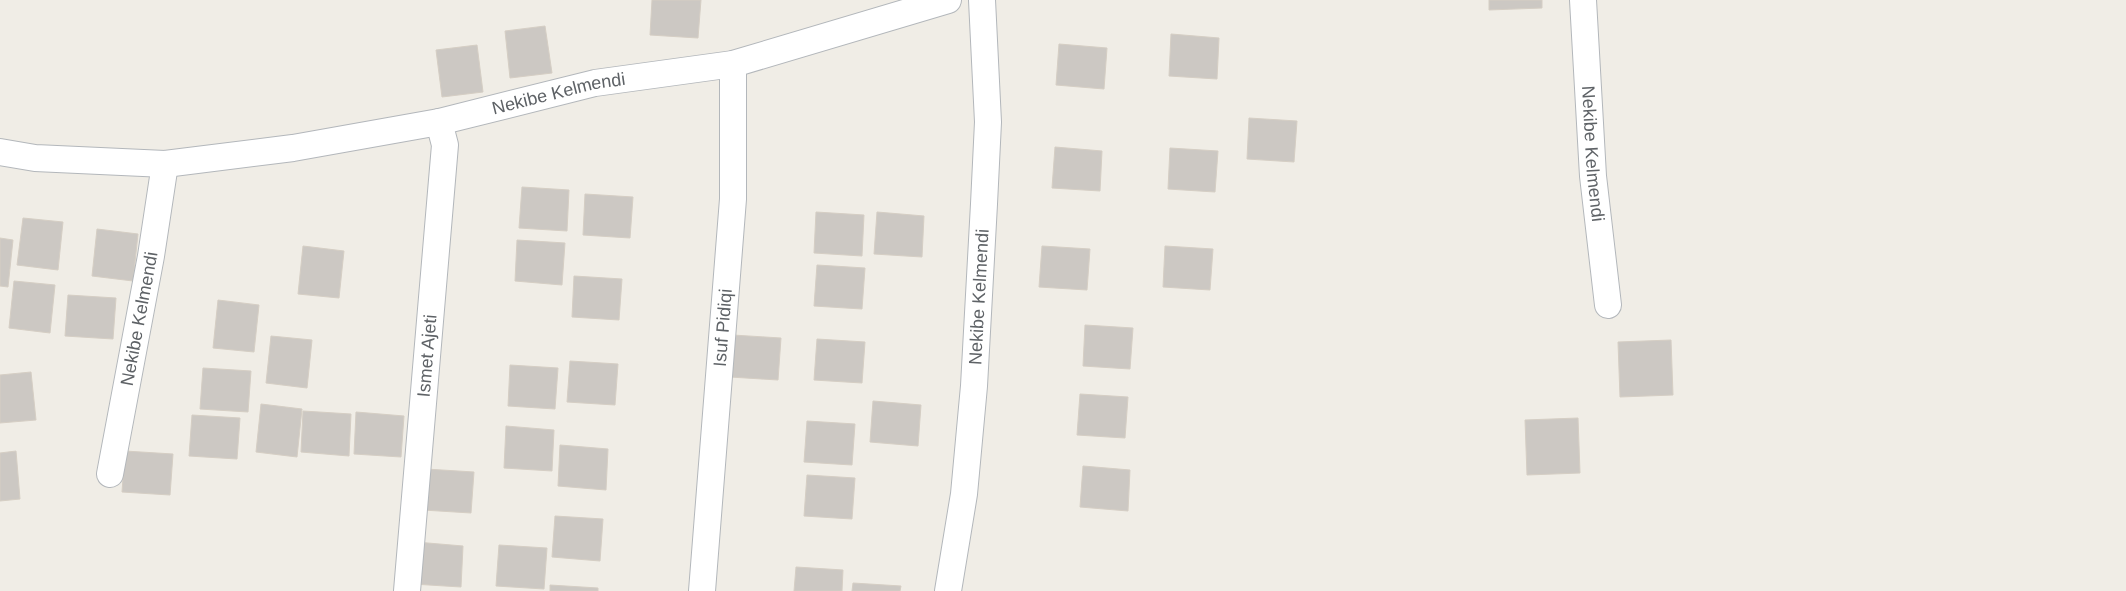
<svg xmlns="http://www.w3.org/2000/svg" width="2126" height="591" font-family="Arial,sans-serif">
<rect width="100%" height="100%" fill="#f0ede6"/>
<!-- building -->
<path fill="#ccc8c3" stroke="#d5cec4" d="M652 0H701L698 38 650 35Z
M1489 0H1542V8L1489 10Z
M545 26 552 73 510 78 505 31Z
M1171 34 1219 38 1217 79 1169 76Z
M1059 44 1107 48 1104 89 1056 85Z
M477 45 483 92 442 97 436 50Z
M1249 118 1297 121 1294 162 1247 159Z
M1055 147 1102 151 1100 191 1052 188Z
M1170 148 1218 151 1215 192 1168 189Z
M522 187 569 190 567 231 519 228Z
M585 194 633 197 630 238 583 235Z
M816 212 864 215 862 256 814 253Z
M877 212 924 216 922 257 874 254Z
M23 218 63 222 58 270 17 265Z
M97 229 138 234 133 281 92 276Z
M0 238 13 240 8 287 0 286Z
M517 240 565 243 562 285 515 281Z
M303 246 344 251 339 298 298 294Z
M1042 246 1090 249 1087 290 1039 287Z
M1165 246 1213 249 1210 290 1163 287Z
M817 265 865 268 862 309 814 306Z
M574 276 622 279 619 320 572 317Z
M14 281 55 285 50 333 9 328Z
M68 295 116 298 113 339 65 336Z
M218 300 259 305 254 352 213 348Z
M1085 325 1133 328 1130 369 1083 366Z
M733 335 781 338 778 380 730 377Z
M271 336 312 340 307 388 266 383Z
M817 339 865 342 862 383 814 380Z
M1671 340 1673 395 1620 397 1618 342Z
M570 361 618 364 615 405 567 402Z
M510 365 558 368 555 409 508 406Z
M203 368 251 371 248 412 200 409Z
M31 372 36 420 0 423V375Z
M1080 394 1128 397 1125 438 1077 435Z
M873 401 921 405 918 446 870 442Z
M261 404 302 409 297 457 256 452Z
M303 411 351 414 349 456 301 452Z
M356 412 404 416 401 457 354 454Z
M192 415 240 418 237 459 189 456Z
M1578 418 1580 473 1527 475 1525 420Z
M807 421 855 424 852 465 804 462Z
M506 426 554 430 552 471 504 468Z
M560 445 608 449 606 490 558 486Z
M16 451 20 499 0 501V453Z
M125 451 173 454 170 495 122 492Z
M1083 466 1130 470 1128 511 1080 507Z
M426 469 474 472 471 513 423 510Z
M807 475 855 478 852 519 804 516Z
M555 516 603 519 600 561 552 557Z
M416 542 463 546 461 587 413 584Z
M499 545 547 548 544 589 496 586Z
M796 567 843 570 842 591H794Z
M853 583 901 586 900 591H852Z
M550 585 598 588V591H550Z"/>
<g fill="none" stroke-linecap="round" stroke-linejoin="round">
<!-- street casing -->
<g stroke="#b3b7bb" stroke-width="28">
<g id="street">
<path id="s1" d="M1583 0 1593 176 1608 305"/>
<path id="s2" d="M0 152 35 158 165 164 293 148 439 122 595 83 733 64 948 0"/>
<path id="s3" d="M110 474 151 256 165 164"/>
<path id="s4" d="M407 591 445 145 439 122"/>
<path id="s5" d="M702 591 733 199V64"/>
<path id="s6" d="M948 591 964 494 974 386 984 204 988 122 982 0"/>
</g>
</g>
<!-- street -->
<use href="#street" stroke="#fff" stroke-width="26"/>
</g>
<g text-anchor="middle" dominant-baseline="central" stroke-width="4" stroke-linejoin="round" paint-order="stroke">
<!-- street labels -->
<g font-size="18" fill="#5e6266" stroke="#fff">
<text stroke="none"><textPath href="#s2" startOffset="566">Nekibe Kelmendi</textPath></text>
<text stroke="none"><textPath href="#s1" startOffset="154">Nekibe Kelmendi</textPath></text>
<text stroke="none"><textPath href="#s6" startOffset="296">Nekibe Kelmendi</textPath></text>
<text stroke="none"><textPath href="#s3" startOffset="158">Nekibe Kelmendi</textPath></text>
<text stroke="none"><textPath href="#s5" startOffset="264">Isuf Pidiqi</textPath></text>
<text stroke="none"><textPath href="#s4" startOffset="236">Ismet Ajeti</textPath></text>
</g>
</g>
</svg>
